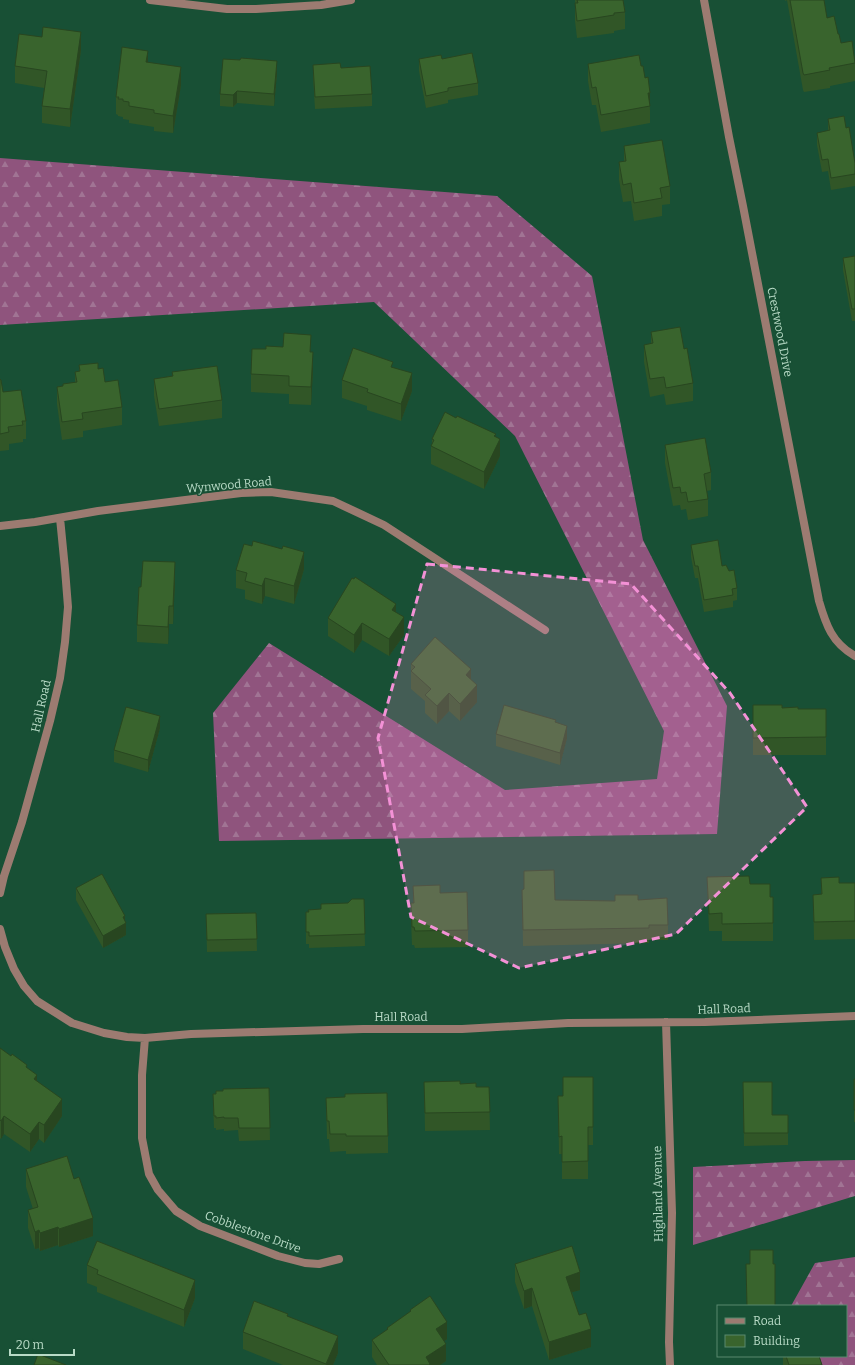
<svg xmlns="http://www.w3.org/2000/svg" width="855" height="1365" font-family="Bitter,serif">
<defs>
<pattern id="forest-firs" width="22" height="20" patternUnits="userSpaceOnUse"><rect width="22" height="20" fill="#8f547d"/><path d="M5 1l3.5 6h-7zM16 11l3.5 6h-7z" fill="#a17494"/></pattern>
</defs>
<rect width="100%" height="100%" fill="#185035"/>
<!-- forest -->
<path fill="url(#forest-firs)" d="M0 158 497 196 592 276 643 540 727 706 717 834 219 841 213 713 269 643 505 790 657 779 664 731 515 436 374 302 0 325Z
M855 1160V1196L693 1245V1167L805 1161Z
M855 1257V1365H816L809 1356H846V1306H791L815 1263Z"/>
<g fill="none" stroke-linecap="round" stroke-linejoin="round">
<!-- minor -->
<path stroke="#9c7b71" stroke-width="8" d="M150 0 227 9H256L321 5 351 0
M704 0 729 137 743 206 819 601C826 625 832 643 855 656
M0 526 35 522 98 511 241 493 271 492 333 501 384 525 545 630
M0 893 4 876 22 822 50 721 60 678 65 642 68 607 65 569 60 518
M0 929 5 947 14 969 24 986 37 1001 72 1023 104 1033 127 1037 145 1038 191 1034 363 1029H462L568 1023 705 1022 855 1016
M666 1022 672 1213 669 1342 670 1365
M145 1038 142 1075V1138L149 1174 158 1190 176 1211 200 1226 278 1256 305 1263 319 1264 339 1259"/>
</g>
<!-- wall -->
<path fill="#315627" d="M575 0H623L625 12V29L614 31V33L577 38 575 21Z
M785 0H824L827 18 838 34 841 43 855 60V81L830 86V88L804 92 803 90 787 0 785 1Z
M81 50 70 127 42 123V106L44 88 15 83V66Z
M419 59H442L478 83V95L448 100V103L426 108 419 71Z
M240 60 277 73 274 106 237 103 233 107 220 106V94Z
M148 62 181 85 173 133 154 131V127L129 123V120L123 119V117L118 116V115L116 114V97Z
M588 64 645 78 648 77 650 110V123L601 132 596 105H592L588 81Z
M313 65 341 68 372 94V106L315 109 313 77Z
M828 119 846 128 855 163V186L831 190 828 171 822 172 817 145V133L828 131Z
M624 146 670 186V204L662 205V216L634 221 631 201 623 202 619 180V162H624Z
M855 256V321H852L843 270V258Z
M651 332 684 349 693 383V401L666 405 664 394 650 397 644 362V345L651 344Z
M311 352 313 370 311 405 289 404V394L251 392V374Z
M79 365 98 369 105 382 122 407V425L83 431V437L62 440 57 404V387L63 386V384L75 382V372L79 371Z
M393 367 412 391 401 421 367 410V406L342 398V380Z
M172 372 222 400V418L159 426 154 396V379L172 376Z
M0 379 3 392 26 421V439H23V442L9 444V450L0 451Z
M496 437 500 456 484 489 431 464V446L432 444V439Z
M665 445 711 472V490L707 491 708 499V516L688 520 686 509 681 510 680 505 673 506 665 463Z
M691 545 722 566 729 571 737 588V600L733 601V607L704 612 698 578H695L691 557Z
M304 569 294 604 265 596 262 604 245 599V590L236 588V570Z
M175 580 173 624H169L168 644 137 642V625L141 587Z
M396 613 404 635 389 656 362 640 354 653 328 636V618Z
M411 664 471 679 477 702 460 721 449 711 437 724 425 713V701L411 689Z
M753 705 798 709H826V755H753Z
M160 728 148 772 114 762V750Z
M496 734 567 738 560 765 496 746Z
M524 871 555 900 615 901V895L638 900 668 925V940H649V943L523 946 522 890 524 889Z
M707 877 750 884 770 897 773 923V941H722V931H709Z
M821 878 839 883H855V939L814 940 813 895 821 894Z
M413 886 440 893 468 930V947L415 948 414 945H412L411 921V903H413Z
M76 888 126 935 103 948 76 900Z
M364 899 365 946 309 948V944H306V912H308L348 903Z
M256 913 257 951 207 952 206 914Z
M0 1048 27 1068 62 1116 44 1143 39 1139 30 1152 4 1134 1 1139 0 1138Z
M593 1077V1145H588V1179H562V1154H559L558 1096H563Z
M854 1079H855V1122H854Z
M424 1082 460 1084 476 1087H489L490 1130 425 1131Z
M743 1082 772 1115H788V1145L744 1146Z
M269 1088 270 1140 239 1141 238 1130 224 1131V1129L216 1130V1128H214L213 1106Z
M326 1098 388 1136V1153L346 1154V1151L330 1152 329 1139H327Z
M26 1169 93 1236 59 1247 58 1245 40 1251 39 1248 35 1249 28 1228V1210L33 1209 26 1187Z
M515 1264 580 1290 572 1292 579 1315 591 1347 549 1360 532 1306 524 1309 515 1282Z
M87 1265 195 1298 184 1327 97 1292V1287L87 1283Z
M410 1310 447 1339 444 1341 446 1361 440 1365H377L372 1357V1340L387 1330V1328L410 1312Z
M243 1332 338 1353 333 1365H283L243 1349Z
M783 1356H819L822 1365H783Z"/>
<!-- shaded-wall -->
<path fill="#284620" d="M81 32V50L70 127V109Z
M148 51V68L146 62Z
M277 61V73L274 106V94Z
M181 67V85L173 133V116Z
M237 91V103L233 107V95Z
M648 93H650V110V106Z
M313 352V370L311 405V387Z
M412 373V391L401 421V404Z
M496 434V447L500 439V456L484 489V472Z
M304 552V569L294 604V586Z
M175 562V580L173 624V606Z
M265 578V596L262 604V586Z
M396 604V621L392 610Z
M169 606V624L168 644V627Z
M404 617V635L389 656V639Z
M362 623V640L354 653V635Z
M471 669V687L466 675Z
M477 685V702L460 721V704Z
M449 693V711L437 724V706Z
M160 716V728L148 772V760Z
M567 726V738L560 765V753Z
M125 916V924L126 923V935L103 948V936Z
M37 1075V1092L34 1079Z
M62 1099V1116L44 1143V1125Z
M4 1116V1134L1 1139V1121Z
M39 1122V1139L30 1152V1134Z
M93 1218V1236L59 1247V1229Z
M58 1227V1245L40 1251V1233Z
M39 1230V1248L35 1249V1232Z
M580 1272V1290L566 1294V1277Z
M195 1280V1298L184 1327V1310Z
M532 1288V1306L524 1309V1291Z
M447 1322V1339L436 1347V1329Z
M591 1329V1347L549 1360V1342Z
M338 1336V1353L333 1365H326Z
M446 1344V1361L440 1365H426V1357Z"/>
<!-- building -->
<path fill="#39642d" stroke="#284620" d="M577 0H623L625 12 614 13V15L577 21 575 3H578Z
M790 0H824L827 18 834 16 838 34H839L841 43 852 41 855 63 829 68 830 70 804 75 803 73Z
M43 27 81 32 70 109 42 106 47 71 15 66 19 34 42 37Z
M122 47 148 51 146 62 181 67 173 116 154 113V110L129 106V102L123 101V99H118L119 97H116Z
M472 53 478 83 448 88V91L426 96 419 59 441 55 442 59Z
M639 55 641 66H643L645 78 648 77 650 93H648L650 106 601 115 596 87 592 88 588 64Z
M241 58 277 61 274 94 237 91 233 95 220 94 223 59 240 60Z
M340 63 341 68 370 66 372 94 315 97 313 65Z
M844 116 846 128 849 127 855 163V174L831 178 828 159 822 160 817 133 830 130 828 119Z
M662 140 670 186 660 188 662 198 634 203 631 183 623 185 619 162 626 161 624 146Z
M855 256V309H852L843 258Z
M680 327 684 349 687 348 693 383 666 388 664 377 650 379 644 345 653 343 651 332Z
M284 333 311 335 310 352H313L311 387 289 386V376L251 374 252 349H266V346L283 347Z
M353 348 393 362 391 367 412 373 401 404 367 392 368 389 342 380Z
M98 363V369L103 368 105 382 118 380 122 407 82 413 83 419 62 422 57 387 63 386V384L77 382 75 372 80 371 79 365Z
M217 366 222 400 159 409 154 379 173 376 172 372Z
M0 379 1 380 3 392 21 390 26 421H22L23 425 8 427 9 432 0 434Z
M445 412 456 418 457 416 496 434 494 436 500 439 484 472 431 446 434 440 432 439Z
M705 438 711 472 704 474 708 499 688 502 686 492 681 493 680 487 673 488 665 445Z
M718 540 722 566 726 565 729 571 734 570 737 588 732 589 733 595 704 600 698 566H695L691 545Z
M253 541 282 549 283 546 304 552 294 586 265 578 262 586 245 581 247 573 236 570 244 544 252 546Z
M143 561 175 562 173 606H169L168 627 137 625 139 587H141Z
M355 577 396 604 392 610 404 617 389 639 362 623 354 635 328 618 352 578 354 579Z
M435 637 471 669 466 675 477 685 460 704 449 693 437 706 425 695 431 689 411 671 415 667 411 664Z
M504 705 556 720 555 722 567 726 560 753 496 734Z
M753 705H782V708L798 707V709H826V737L753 738Z
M126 707 160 716 148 760 114 750Z
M554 870 555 900 615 901V895H638V900L667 898 668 925H649V928L523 930 522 890 524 889V871Z
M102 874 125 916 123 917 126 923 103 936 76 888Z
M749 876 750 884H770V897H773V923L722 924V913L709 914 707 877Z
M839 877V883H855V921L814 922 813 895 822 894 821 878Z
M440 885V893L467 892 468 930 415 931 414 927H412L411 903H414L413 886Z
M352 899H364L365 934 309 936V932H306V912H309L308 910 321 909V904L348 903Z
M256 913 257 939 207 940 206 914Z
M0 1048 11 1056 12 1054 27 1065 26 1067 37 1075 34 1079 62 1099 44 1125 39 1122 30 1134 4 1116 1 1121 0 1120Z
M563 1077H593V1127H588V1161L562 1162V1136L559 1137 558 1096H563Z
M854 1079H855V1110H854Z
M460 1081V1084L476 1083V1087H489L490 1112 425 1113 424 1082Z
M743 1082H772V1115H788V1133H744Z
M269 1088 270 1128H239L238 1118H224V1117L216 1118V1116H214L213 1094H216V1091H223V1089Z
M387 1093 388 1136H346V1134H330L329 1121H327L326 1098 345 1097V1094Z
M67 1156 74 1179 79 1177 93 1218 59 1229 58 1227 40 1233 39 1230 35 1232 28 1210 38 1207 26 1169Z
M97 1241 195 1280 184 1310 97 1274 98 1270 87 1265Z
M572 1246 580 1272 566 1277 579 1315 586 1313 591 1329 549 1342 532 1288 524 1291 515 1264Z
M750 1250H773V1264H775V1306H747L746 1264H750Z
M430 1296 447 1322 436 1329 446 1344 426 1357 430 1364 429 1365H389L372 1340 388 1329 387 1328 411 1311 410 1310Z
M254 1301 288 1314 287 1316 338 1336 326 1364 243 1332Z
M38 1354 66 1365H34Z
M786 1356H819L822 1365H789Z"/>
<!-- marked area -->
<path fill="#f391d6" fill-opacity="0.2" stroke="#f391d6" stroke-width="3" stroke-dasharray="8 5" stroke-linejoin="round" d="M427 564 631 584 730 693 807 807 676 934 519 968 411 917 378 738Z"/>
<g text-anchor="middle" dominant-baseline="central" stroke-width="3" stroke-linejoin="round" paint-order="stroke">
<!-- street labels -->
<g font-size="12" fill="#b9dbc7" stroke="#185035">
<text transform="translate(780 332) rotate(79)">Crestwood Drive</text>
<text transform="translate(229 485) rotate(-5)">Wynwood Road</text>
<text transform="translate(41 706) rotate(-77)">Hall Road</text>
<text transform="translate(724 1009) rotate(-2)">Hall Road</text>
<text x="401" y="1017">Hall Road</text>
<text transform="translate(658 1194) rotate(-91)">Highland Avenue</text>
<text transform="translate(253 1232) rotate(20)">Cobblestone Drive</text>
</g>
</g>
<!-- legend -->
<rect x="717" y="1305" width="130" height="52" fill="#185035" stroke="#58886f"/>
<rect x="725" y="1318" width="20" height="6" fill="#9c7b71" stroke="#58886f"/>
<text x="753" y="1325" font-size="12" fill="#b9dbc7">Road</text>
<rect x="725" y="1335" width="20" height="12" fill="#39642d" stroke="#58886f"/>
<text x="753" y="1345" font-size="12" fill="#b9dbc7">Building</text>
<!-- scale -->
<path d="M10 1349v6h64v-6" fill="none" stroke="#b9dbc7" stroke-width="2"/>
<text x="16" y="1349" font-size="12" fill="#b9dbc7" stroke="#185035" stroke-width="3" paint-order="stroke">20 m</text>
</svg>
